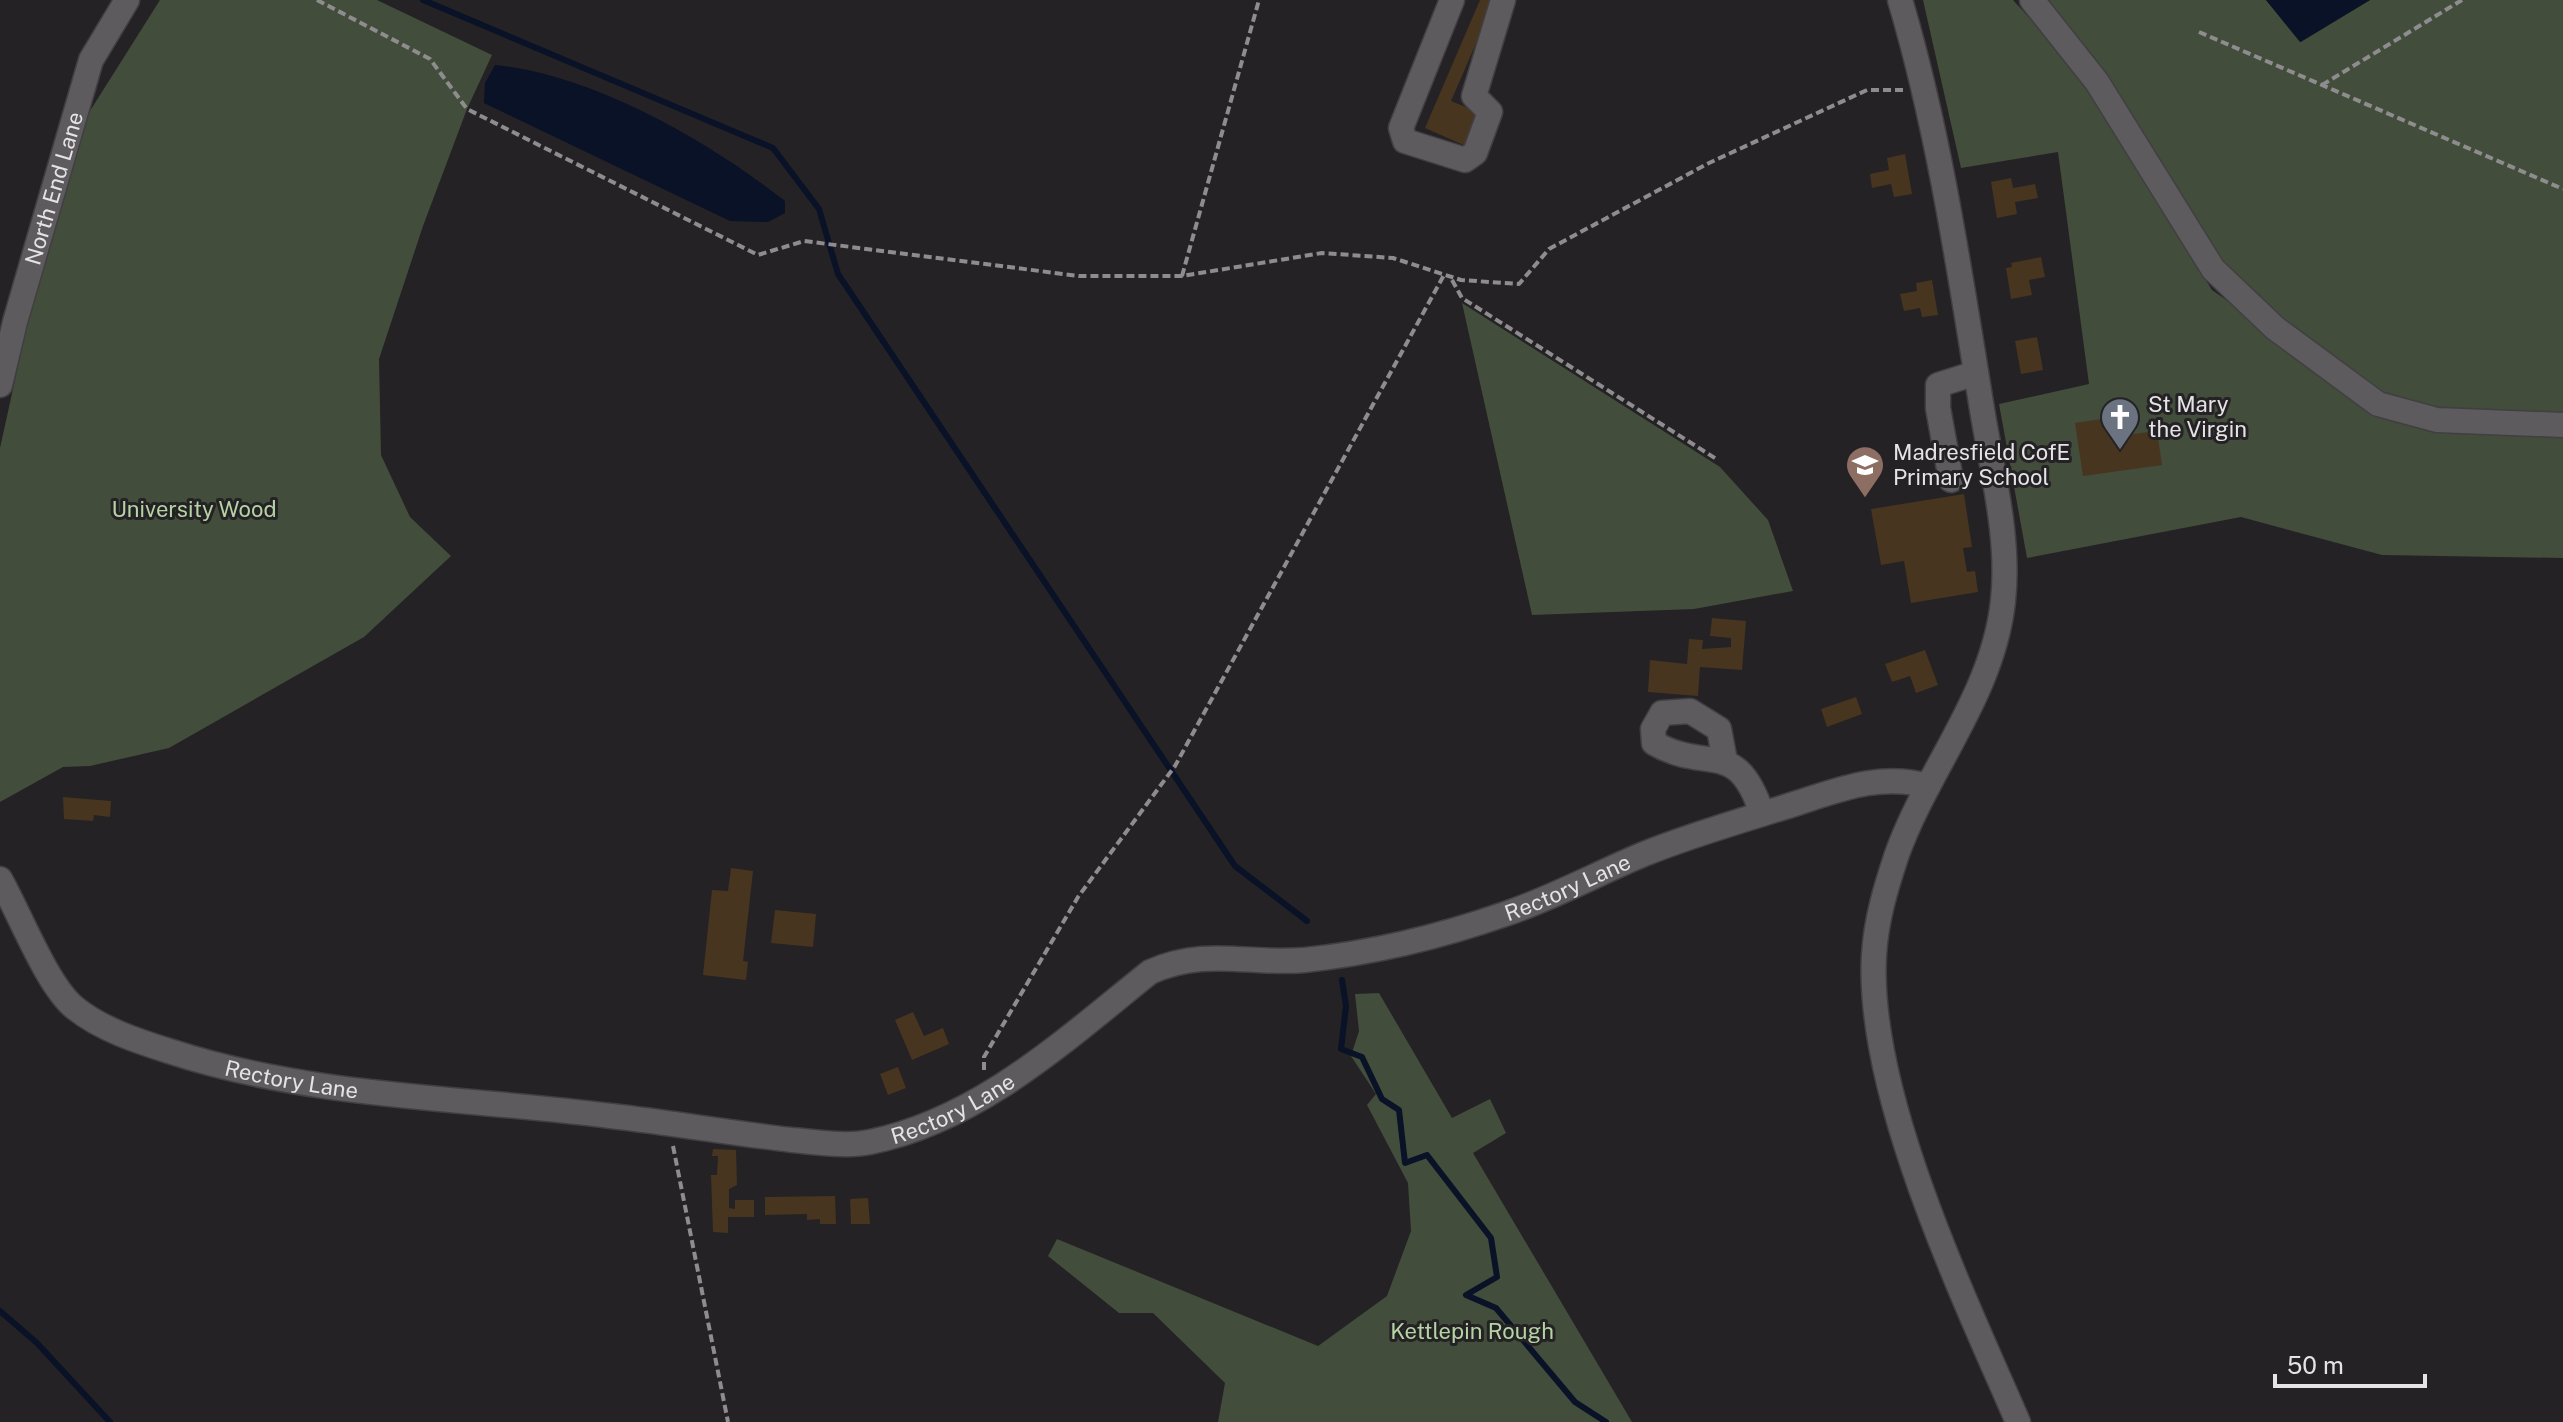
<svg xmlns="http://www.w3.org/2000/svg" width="2563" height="1422" font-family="'Public Sans',sans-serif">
<rect width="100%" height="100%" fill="#242225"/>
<!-- green -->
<path fill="#424d3b" d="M160 0H377L492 55 467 109 423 226 379 359 381 455 410 517 451 556 364 637 169 748 90 766 63 767 0 802V448L51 216 76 133Z
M1923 0H2013L2076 69 2212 290 2245 313 2244 317 2261 296 2223 266 2039 0H2266L2301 42 2370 0H2563V558L2382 555 2241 517 2027 558 1999 404 2089 384 2058 152 1961 168Z
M1462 303 1720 467 1768 520 1793 591 1694 609 1532 615Z
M1379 993 1452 1118 1490 1099 1506 1133 1473 1153 1632 1422H1218L1225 1383 1153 1313H1119L1048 1256 1057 1239 1318 1346 1387 1296 1411 1231 1408 1183 1367 1105 1376 1094 1351 1056 1359 1031 1355 994Z"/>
<!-- water -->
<path fill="#091226" d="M2266 0H2370L2300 42Z
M495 65C594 75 708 141 785 201V213L768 222 730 221 484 103 485 83Z"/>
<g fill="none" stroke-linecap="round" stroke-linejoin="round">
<!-- stream -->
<path stroke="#091226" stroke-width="6" d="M423 0 773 148 819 209 838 274 1235 866 1307 921
M1342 980 1346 1006 1341 1049 1362 1057 1382 1099 1399 1110 1405 1163 1427 1155 1491 1238 1497 1277 1466 1295 1496 1308 1575 1402 1606 1422
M0 1311 37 1343 110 1422"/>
</g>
<!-- building -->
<path fill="#47351f" d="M1480 0H1495L1451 101 1483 114 1468 147 1425 128Z
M1905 154 1912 194 1894 197 1891 184 1872 188 1870 174 1889 170 1887 158Z
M2011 178 2013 188 2035 184 2038 198 2015 202 2017 214 1997 218 1991 182Z
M2041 257 2045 277 2029 280 2032 295 2011 299 2006 268 2012 267 2011 263Z
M1932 280 1938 315 1922 317 1920 308 1904 311 1900 294 1917 291 1916 283Z
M2037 337 2043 370 2021 374 2015 341Z
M2108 418 2111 437 2157 431 2162 465 2083 476 2075 423Z
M1964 494 1972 547 1963 548 1967 572 1975 571 1978 592 1911 603 1904 561 1881 565 1871 509Z
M1712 618 1746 621 1742 670 1700 667 1698 696 1648 692 1650 660 1687 664 1689 639 1703 640 1702 649 1731 647V638L1710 636Z
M1925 650 1938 685 1916 693 1910 676 1892 682 1885 664Z
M1856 697 1862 714 1827 727 1821 709Z
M63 797 111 801 110 817 94 815 93 821 64 819Z
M731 868 753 871 743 961 748 962 746 980 703 975 712 890 728 891Z
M775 910 816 914 813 947 771 943Z
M913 1012 924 1036 943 1028 949 1044 912 1060 895 1020Z
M898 1067 906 1088 888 1095 880 1074Z
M713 1149 736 1150 737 1185 729 1189V1208L735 1209V1200H754V1217H728V1233L713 1232 711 1175H717L718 1156H712Z
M835 1196 836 1224H820V1219L807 1220V1214L765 1215V1197Z
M868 1198 870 1224H851L850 1199Z"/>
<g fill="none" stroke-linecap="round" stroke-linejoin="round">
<!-- minor casing -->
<g stroke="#423f42" stroke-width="27">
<g id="minor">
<path d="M1452 0 1401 128 1405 141 1465 160 1475 153 1490 112 1474 96 1503 0"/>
<path d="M1900 0C1939 131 1960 274 1982 409 1992 471 2010 538 2003 601 1993 695 1928 768 1897 854 1886 887 1876 920 1874 955 1866 1093 1963 1295 2018 1422"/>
<path d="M2032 0 2097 82 2213 269 2275 328 2378 404 2437 420 2563 425"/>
<path id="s1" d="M0 385 15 322 91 60 127 0"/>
<path d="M1951 480 1938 408V385L1976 373"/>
<path d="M1725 761 1719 729 1690 711 1662 713 1653 729 1654 743C1707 774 1737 736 1762 814"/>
<path id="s2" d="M0 879C19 912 47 986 75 1008 101 1029 137 1041 169 1051 312 1098 463 1097 611 1116 672 1123 732 1133 792 1140 816 1142 846 1147 870 1142 979 1120 1065 1040 1150 972 1206 947 1248 965 1305 960 1372 953 1442 936 1505 914 1553 898 1598 873 1644 854 1691 835 1740 821 1788 806 1836 791 1878 772 1928 786"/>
</g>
</g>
<!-- path -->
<path stroke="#8e8c8f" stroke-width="4" stroke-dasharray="8 4" stroke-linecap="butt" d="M317 0 430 59 467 109 758 255 804 241 1079 276H1182L1322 253 1393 258 1461 280 1519 284 1549 249 1709 163 1867 90H1905
M2199 32 2563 189
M2322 85 2462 0
M1182 276 1259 0
M1452 280 1462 298 1718 460
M984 1070V1057L1078 897 1175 766 1444 275
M673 1146 728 1422"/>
<!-- minor -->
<use href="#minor" stroke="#5e5b5f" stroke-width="24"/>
</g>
<!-- icons -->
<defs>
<g id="church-pin" transform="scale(2)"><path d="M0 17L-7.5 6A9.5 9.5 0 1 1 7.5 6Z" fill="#6b7280" stroke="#242225"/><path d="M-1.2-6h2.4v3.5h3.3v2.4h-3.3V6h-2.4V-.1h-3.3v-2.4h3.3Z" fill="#fff"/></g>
<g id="school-pin" transform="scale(2)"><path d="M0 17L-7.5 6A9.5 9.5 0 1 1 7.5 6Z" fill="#8d6e63" stroke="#242225"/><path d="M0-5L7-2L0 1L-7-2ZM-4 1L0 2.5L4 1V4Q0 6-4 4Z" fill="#fff"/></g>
</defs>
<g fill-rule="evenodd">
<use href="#church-pin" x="2120" y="417"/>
<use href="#school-pin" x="1865" y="465"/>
</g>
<g text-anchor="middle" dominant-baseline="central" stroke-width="6" stroke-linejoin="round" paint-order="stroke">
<!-- street labels -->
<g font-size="22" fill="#e5e3e6" stroke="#242225">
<text stroke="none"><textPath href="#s1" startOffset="204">North End Lane</textPath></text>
<text stroke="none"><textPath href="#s2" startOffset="1724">Rectory Lane</textPath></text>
<text stroke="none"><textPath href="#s2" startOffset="380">Rectory Lane</textPath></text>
<text stroke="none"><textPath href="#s2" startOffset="1052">Rectory Lane</textPath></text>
</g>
<!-- poi labels -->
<g font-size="22" fill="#e5e3e6" stroke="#242225" text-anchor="start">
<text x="2148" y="404">St Mary<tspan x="2148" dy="25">the Virgin</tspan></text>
<text x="1893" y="452">Madresfield CofE<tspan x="1893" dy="25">Primary School</tspan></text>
</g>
<!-- park labels -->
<g font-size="22" fill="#b5d3a3" stroke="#242225">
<text x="194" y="509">University Wood</text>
<text x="1472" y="1331">Kettlepin Rough</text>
</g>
</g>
<!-- scale -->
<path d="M2275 1374v12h150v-12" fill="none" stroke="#e5e3e6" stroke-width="4"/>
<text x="2287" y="1374" font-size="24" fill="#e5e3e6" stroke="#242225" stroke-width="6" paint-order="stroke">50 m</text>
</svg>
